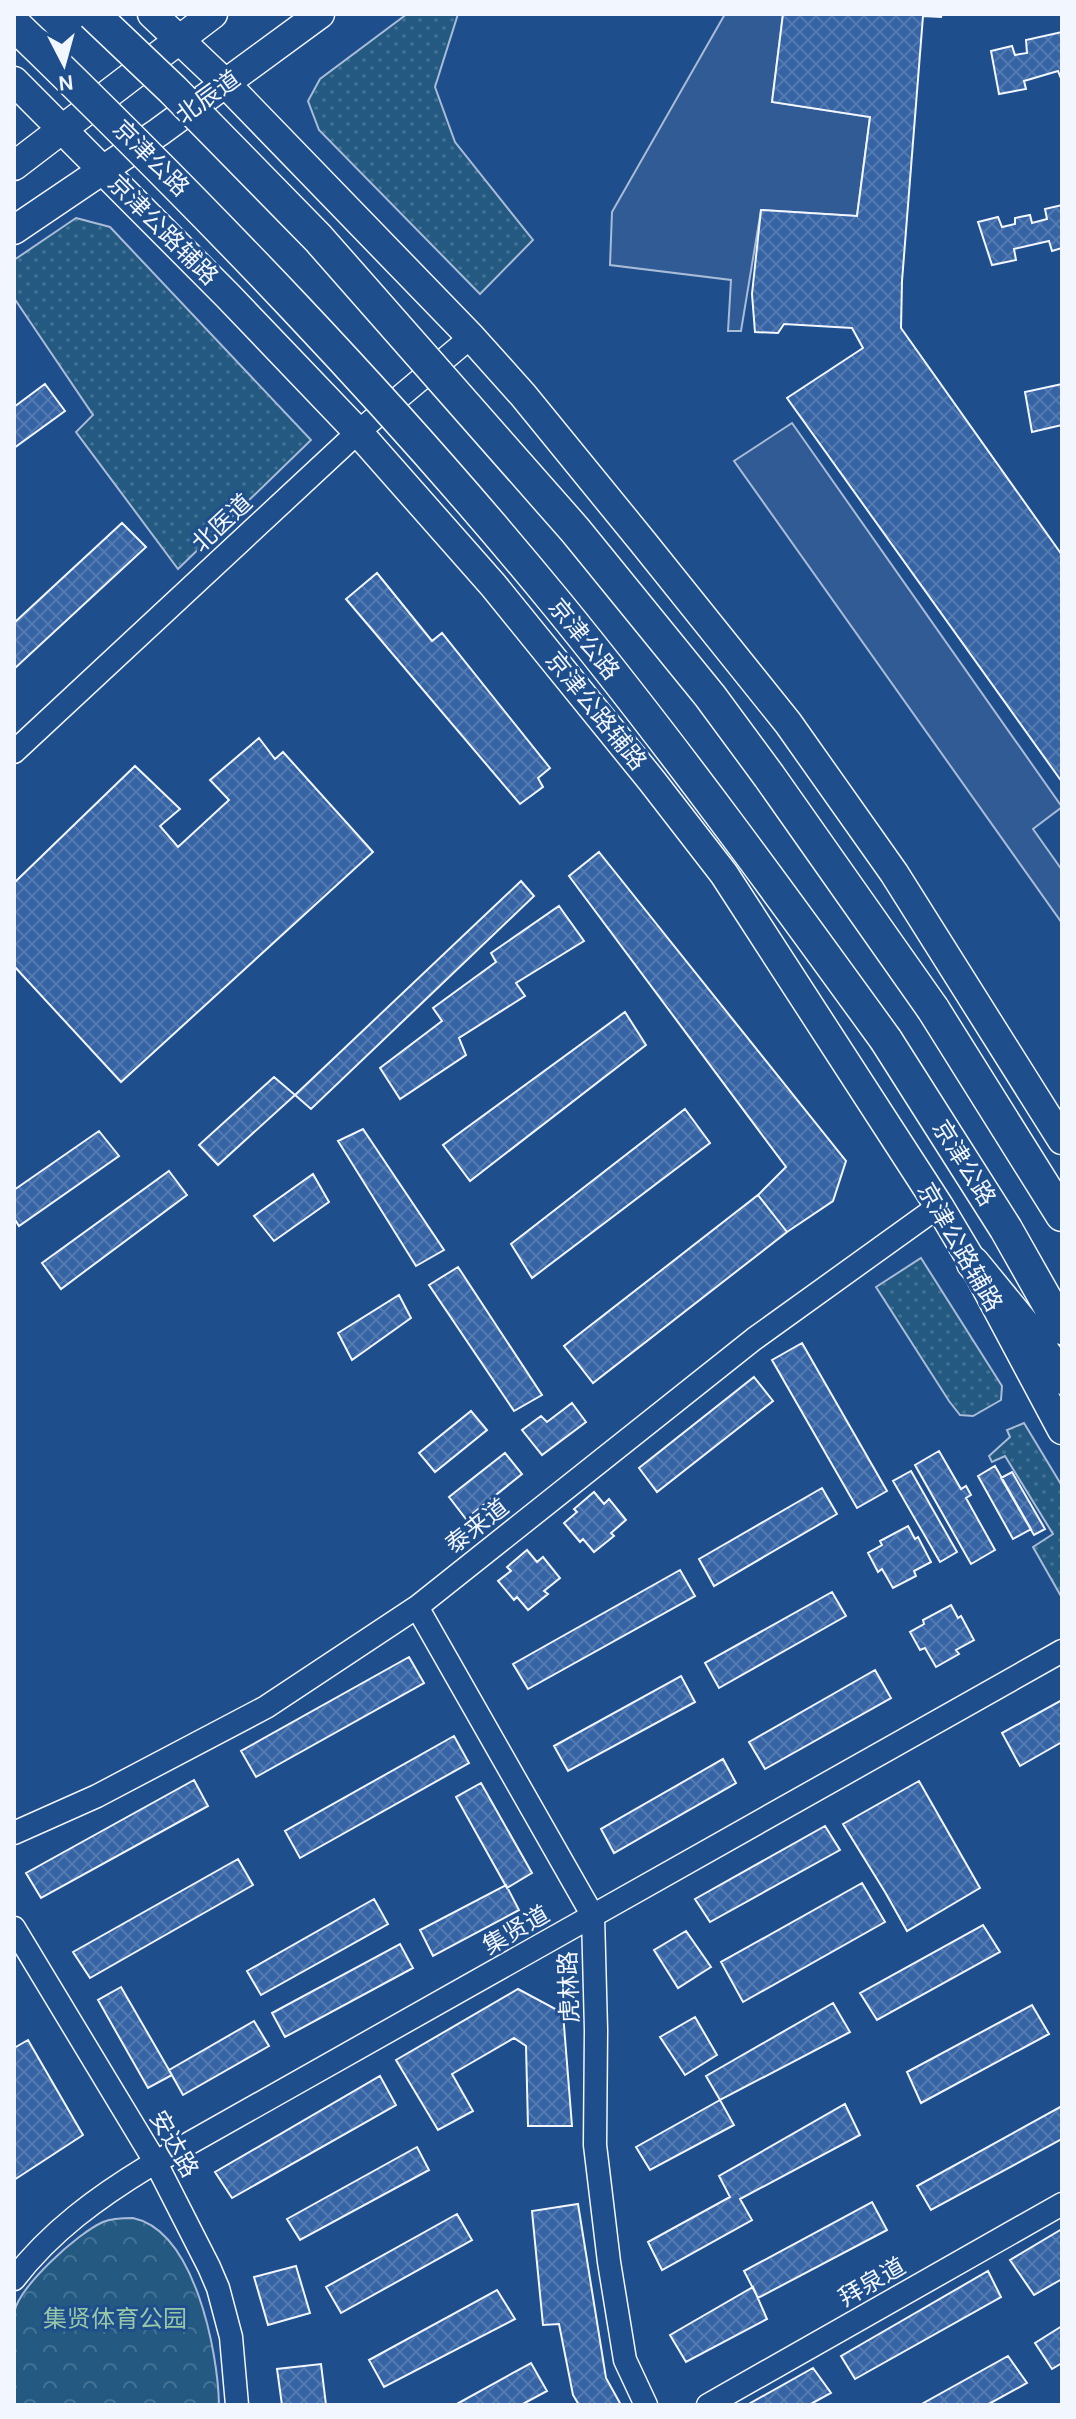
<svg xmlns="http://www.w3.org/2000/svg" width="1076" height="2419" font-family="Karla,'Noto Sans SC',sans-serif">
<defs>
<pattern id="grass-dots" width="8" height="8" patternUnits="userSpaceOnUse" patternTransform="scale(2)"><rect width="8" height="8" fill="#245a82"/><path d="M2 2h.1M6 6h.1" fill="none" stroke="#447295" stroke-width="1.8" stroke-linecap="round"/></pattern>
<pattern id="park-crowns" width="20" height="18" patternUnits="userSpaceOnUse" patternTransform="scale(2)"><rect width="20" height="18" fill="#245a82"/><path d="M2 6a3 3 0 1 1 6 0M12 15a3 3 0 1 1 6 0" fill="none" stroke="#447295"/></pattern>
<pattern id="building-cross-hatch" width="8" height="8" patternUnits="userSpaceOnUse" patternTransform="scale(2)"><rect width="8" height="8" fill="#3563a3"/><path d="M0 0l8 8M0 8l8-8" fill="none" stroke="#537ab1"/></pattern>
</defs>
<rect width="100%" height="100%" fill="#1f4e8c"/>
<!-- grass -->
<path fill="url(#grass-dots)" stroke="#a8bbd7" stroke-width="2" d="M407 14H458L435 87 455 142 533 240 480 294 319 130 308 101 320 79Z
M76 218 110 227 311 440 178 569 76 432 93 415 14 298V260Z
M921 1258 1002 1386 1001 1400 973 1416 960 1415 949 1401 876 1287Z
M1024 1423 1062 1486V1598L1033 1547 1053 1534 1005 1456 992 1462 989 1456 1010 1437 1007 1430Z"/>
<!-- park -->
<path fill="url(#park-crowns)" stroke="#a8bbd7" stroke-width="2" d="M133 2218C195 2231 218 2352 219 2405H14C14 2379 10 2337 14 2313 19 2286 78 2233 103 2222 112 2218 123 2218 133 2218Z"/>
<!-- parking -->
<path fill="#305b95" stroke="#a8bbd7" stroke-width="2" d="M725 14H783L772 102 870 117 857 216 761 210 741 331H728L731 280 610 265 612 212Z
M792 423 1062 807 1033 829 1062 870V923L734 461Z"/>
<!-- building -->
<path fill="url(#building-cross-hatch)" stroke="#f2f6ff" stroke-width="2" d="M783 14H942L941 17 923 16 902 281 901 328 1062 555V782L787 398 863 348 852 328 784 324 778 333 755 332 752 294 761 210 857 216 870 117 772 102Z
M1062 32V81L1058 71 1024 81 1026 89 999 94 991 51 1012 46 1015 55 1027 53 1026 40Z
M1062 205V248L1052 251 1049 241 1014 249 1016 260 992 265 978 222 998 217 1002 227 1015 224V218L1030 215 1032 223 1047 219 1045 209Z
M45 384 65 411 14 448V407Z
M1062 384V425L1032 432 1025 392Z
M122 523 146 547 14 669V623Z
M377 573 432 641 442 633 550 768 538 778 543 787 520 804 346 599Z
M259 738 275 759 283 752 373 852 121 1082 14 966V883L135 766 180 809 160 826 178 847 229 800 210 780Z
M599 852 846 1161 833 1201 787 1232 758 1195 786 1167 569 876Z
M521 881 534 896 311 1109 295 1095Z
M559 906 584 941 516 983 525 996 459 1038 466 1055 400 1099 380 1068 442 1021 433 1008 496 962 491 953Z
M625 1012 646 1045 470 1181 443 1145Z
M274 1077 295 1095 218 1165 199 1145Z
M685 1109 710 1143 532 1278 511 1244Z
M363 1129 444 1250 416 1266 338 1141Z
M99 1131 119 1156 19 1226 14 1218V1190Z
M169 1171 187 1195 61 1289 42 1263Z
M313 1174 329 1202 274 1241 254 1216Z
M758 1195 787 1232 593 1383 564 1346Z
M458 1267 542 1395 514 1411 429 1285Z
M399 1295 411 1318 352 1360 338 1333Z
M802 1343 887 1491 857 1508 772 1360Z
M754 1377 773 1401 657 1492 639 1468Z
M572 1403 586 1422 542 1455 522 1430 541 1416 547 1422Z
M471 1411 487 1430 435 1472 419 1453Z
M939 1451 961 1489 966 1486 971 1495 966 1498 995 1550 971 1564 915 1465Z
M505 1453 522 1474 466 1519 449 1497Z
M995 1466 1031 1529 1013 1539 978 1476Z
M911 1471 957 1552 940 1562 893 1481Z
M1012 1472 1045 1529 1034 1535 1001 1478Z
M822 1488 837 1514 714 1586 699 1559Z
M594 1492 604 1504 609 1499 626 1520 611 1533 614 1536 594 1552 583 1539 580 1542 564 1523 577 1512 574 1509Z
M908 1526 915 1539 918 1537 931 1562 914 1571 916 1576 893 1588 882 1569 878 1572 868 1553 882 1545 880 1541Z
M527 1550 537 1562 543 1557 560 1578 544 1591 548 1594 528 1610 517 1597 514 1600 498 1581 511 1571 507 1567Z
M680 1570 695 1596 528 1689 513 1664Z
M832 1592 846 1616 719 1688 705 1663Z
M951 1605 958 1618 961 1616 974 1640 956 1650 959 1654 936 1667 925 1648 920 1650 910 1632 924 1624 923 1620Z
M409 1657 424 1683 256 1777 241 1751Z
M875 1670 891 1698 765 1769 749 1742Z
M681 1676 695 1702 568 1771 554 1746Z
M1062 1700V1742L1020 1766 1002 1733Z
M454 1736 469 1763 300 1858 285 1831Z
M723 1759 736 1783 614 1853 601 1829Z
M194 1780 208 1806 41 1898 26 1873Z
M919 1781 980 1888 907 1931 885 1892 843 1824Z
M481 1783 532 1873 507 1888 456 1797Z
M825 1826 840 1850 710 1922 695 1899Z
M238 1859 253 1885 90 1978 73 1952Z
M862 1883 885 1922 743 2002 721 1962Z
M506 1885 519 1910 433 1956 420 1930Z
M374 1899 388 1924 261 1995 247 1971Z
M983 1925 1000 1952 877 2020 860 1993Z
M686 1931 711 1967 678 1988 654 1950Z
M400 1944 413 1968 285 2037 272 2013Z
M121 1987 172 2075 148 2088 98 2000Z
M518 1989 563 2013 572 2126H528L526 2046 514 2038 452 2074 473 2111 438 2130 396 2060Z
M833 2003 850 2032 720 2100 706 2076Z
M1032 2005 1049 2034 921 2103 907 2072Z
M695 2017 717 2055 685 2075 660 2037Z
M254 2021 269 2046 183 2095 169 2070Z
M28 2040 83 2135 14 2180V2048Z
M380 2076 396 2105 232 2198 215 2172Z
M720 2100 734 2125 650 2170 636 2147Z
M845 2104 860 2135 740 2199 752 2220 662 2270 648 2242 730 2197 719 2176Z
M1062 2106V2139L931 2210 917 2186Z
M417 2147 429 2170 300 2240 287 2219Z
M872 2202 887 2230 758 2298 744 2271Z
M578 2204 606 2378 621 2405H579L573 2395 559 2324 543 2325 532 2211Z
M457 2214 472 2240 341 2313 326 2287Z
M1062 2229V2279L1034 2295 1010 2260Z
M296 2266 310 2313 268 2325 254 2277Z
M988 2271 1001 2297 855 2379 841 2356Z
M753 2287 767 2319 686 2362 670 2335Z
M497 2290 515 2319 384 2387 369 2360Z
M1062 2326V2363L1052 2369 1035 2343Z
M1008 2356 1027 2383 987 2405H920Z
M531 2363 547 2391 521 2405H455Z
M321 2364 326 2405H282L277 2369Z
M813 2368 831 2393 809 2405H747Z"/>
<g fill="none" stroke-linecap="round" stroke-linejoin="round">
<!-- minor casing -->
<g stroke="#f2f6ff" stroke-width="25">
<path id="minor" d="M14 752 358 432 471 337
M417 1607 593 1916 596 2030 595 2145 609 2262 625 2360 646 2405
M14 1833 97 1796 266 1707 417 1607 754 1339 939 1206
M14 1928 156 2163 209 2267 218 2288 231 2337 237 2405
M14 2279C51 2231 98 2197 149 2166L1062 1651
M708 2405 1062 2204"/>
</g>
<!-- major casing -->
<g stroke="#f2f6ff" stroke-width="31">
<path id="major" d="M152 14 226 84 471 337 523 395 642 541 788 723 894 873 1062 1140
M14 81 228 296 358 432 493 585 652 781 724 874 939 1206 973 1263 1062 1430
M14 166 213 14
M14 230 159 132 320 14"/>
</g>
<!-- highway casing -->
<g stroke="#f2f6ff" stroke-width="35">
<path id="highway" d="M933 1009 1062 1215
M886 1040 1006 1229 1062 1328
M973 1263 1027 1329 1062 1378"/>
</g>
<!-- minor -->
<use href="#minor" stroke="#1f4e8c" stroke-width="22"/>
<!-- major -->
<use href="#major" stroke="#1f4e8c" stroke-width="28"/>
<!-- highway -->
<use href="#highway" stroke="#1f4e8c" stroke-width="32"/>
<!-- highway-bridge casing -->
<g stroke="#f2f6ff" stroke-width="35" stroke-linecap="butt">
<path id="highway-bridge" d="M93 14 173 90 318 238 575 530 710 696 769 776 933 1009
M14 24C204 208 389 399 557 604 672 745 779 892 886 1040"/>
</g>
<!-- highway-bridge -->
<use href="#highway-bridge" stroke="#1f4e8c" stroke-width="32"/>
</g>
<g text-anchor="middle" dominant-baseline="central" stroke-width="6" stroke-linejoin="round" paint-order="stroke">
<!-- street labels -->
<g font-size="24" fill="#f2f6ff" stroke="#1f4e8c">
<text transform="translate(208 97) rotate(-36)">北辰道</text>
<text transform="translate(151 158) rotate(45)">京津公路</text>
<text transform="translate(163 230) rotate(45)">京津公路辅路</text>
<text transform="translate(222 523) rotate(-43)">北医道</text>
<text transform="translate(584 639) rotate(51)">京津公路</text>
<text transform="translate(596 711) rotate(51)">京津公路辅路</text>
<text transform="translate(964 1163) rotate(58)">京津公路</text>
<text transform="translate(960 1247) rotate(60)">京津公路辅路</text>
<text transform="translate(477 1526) rotate(-38)">泰来道</text>
<text transform="translate(516 1930) rotate(-30)">集贤道</text>
<text transform="translate(569 1987) rotate(-92)">虎林路</text>
<text transform="translate(174 2144) rotate(60)">安达路</text>
<text transform="translate(872 2282) rotate(-30)">拜泉道</text>
</g>
<!-- park labels -->
<g font-size="24" fill="#97c8a6" stroke="#1f4e8c">
<text x="115" y="2319">集贤体育公园</text>
</g>
</g>
<!-- border -->
<rect width="1076" height="2419" fill="none" stroke="#f2f6ff" stroke-width="32"/>
<!-- north arrow -->
<g transform="translate(64 64) rotate(174)" stroke="#1f4e8c" stroke-width="6" paint-order="stroke">
<path d="M0-6L14 30L0 20L-14 30Z" fill="#f2f6ff"/>
<text y="-12" font-size="22" font-weight="bold" text-anchor="middle" fill="#f2f6ff">N</text>
</g>
</svg>
